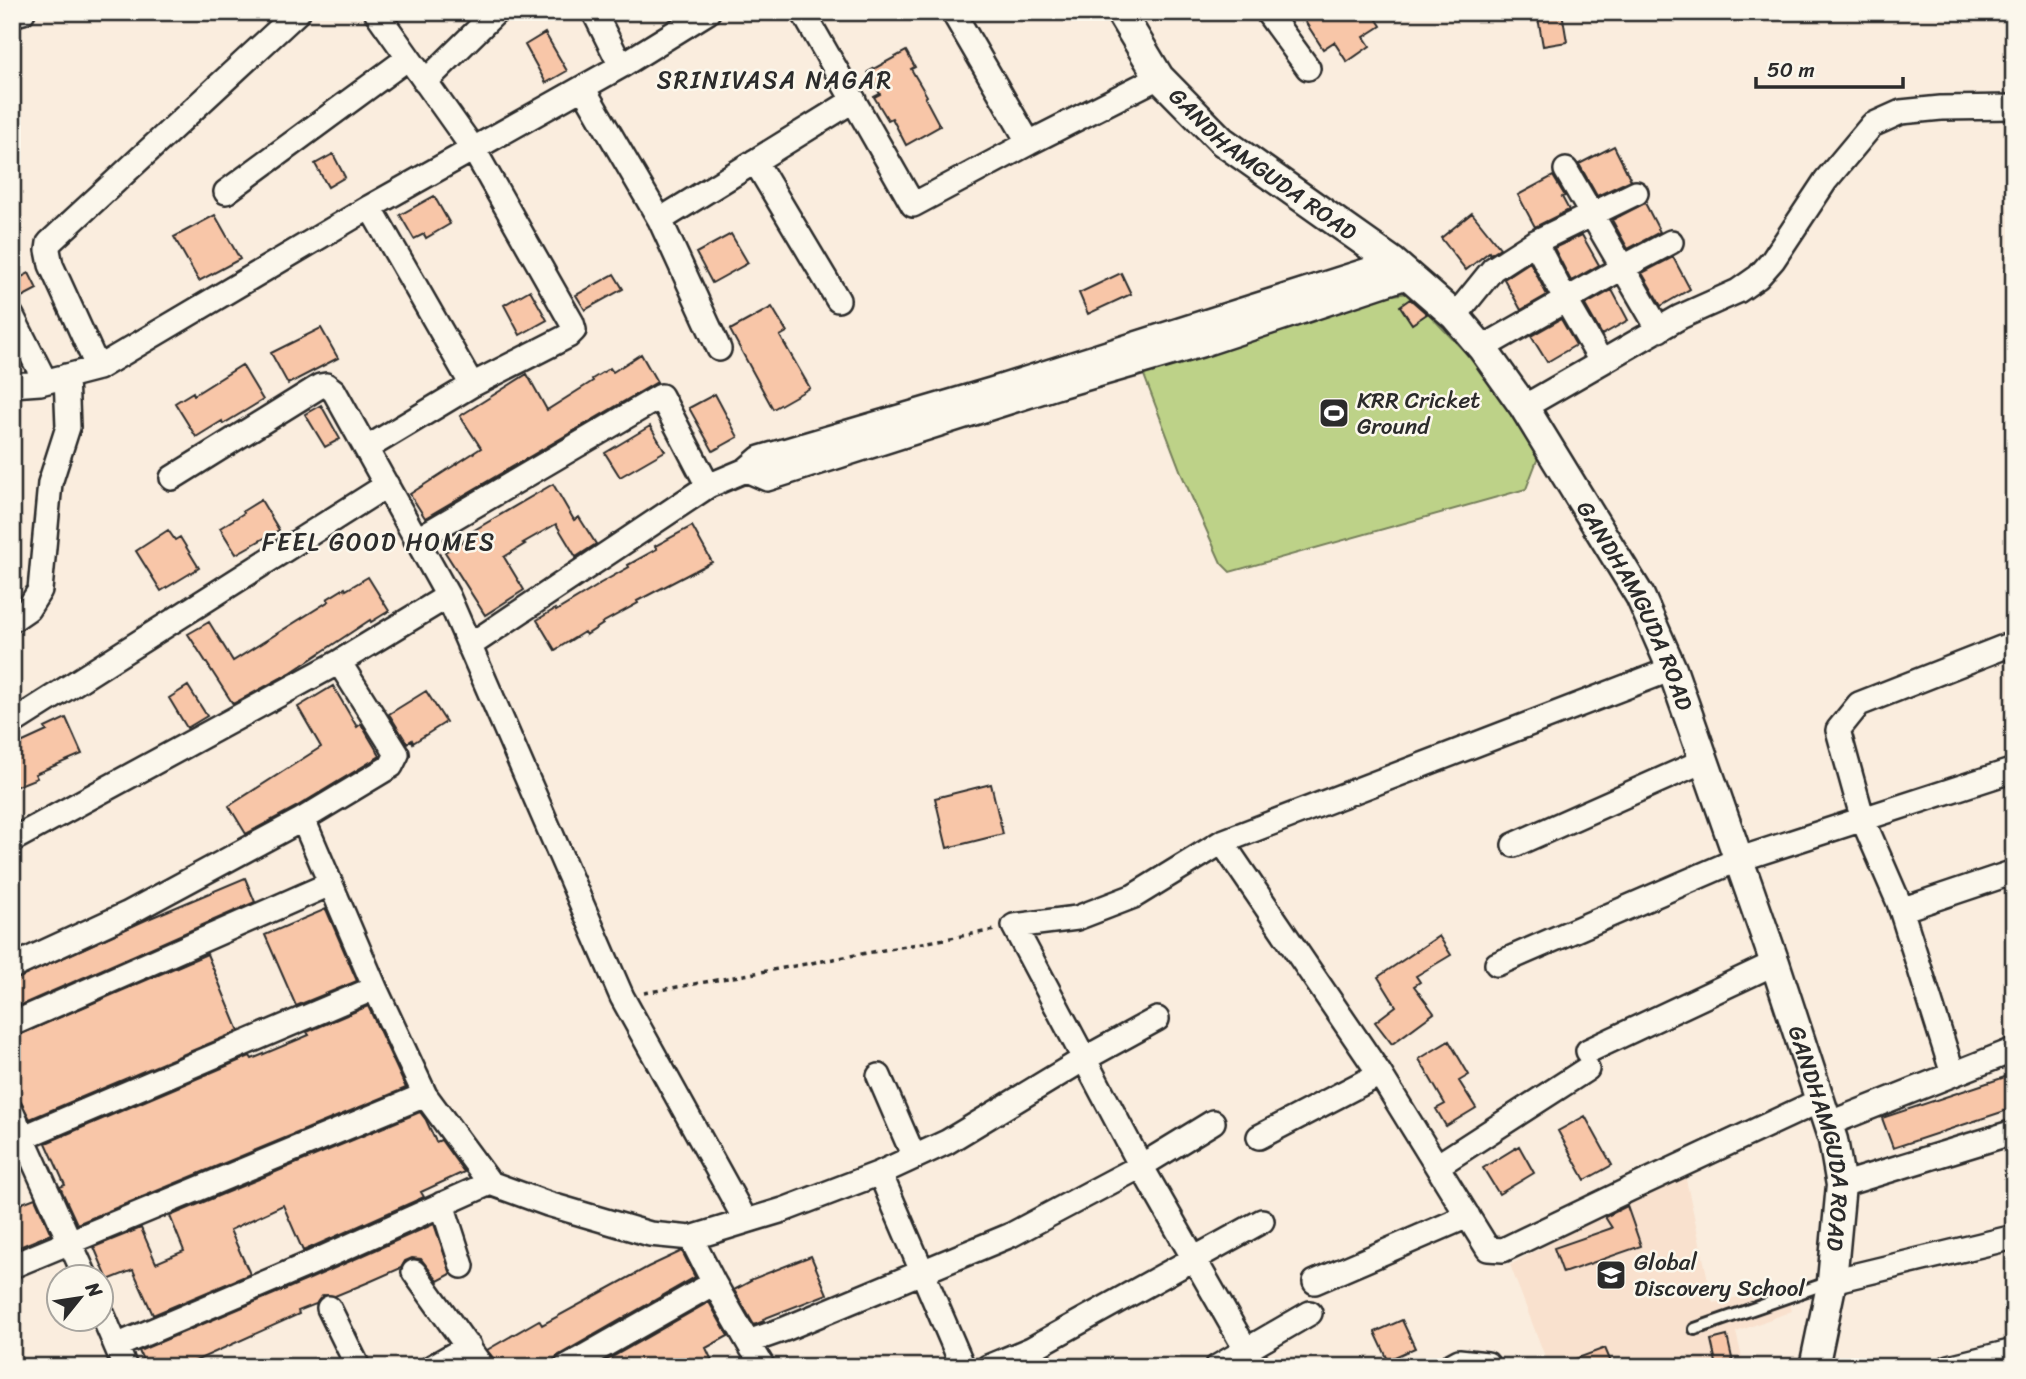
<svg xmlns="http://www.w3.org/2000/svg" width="2026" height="1379" font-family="Sriracha,sans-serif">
<rect width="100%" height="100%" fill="#faedde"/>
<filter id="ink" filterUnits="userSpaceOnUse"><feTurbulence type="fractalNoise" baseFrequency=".0143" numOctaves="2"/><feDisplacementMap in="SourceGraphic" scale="14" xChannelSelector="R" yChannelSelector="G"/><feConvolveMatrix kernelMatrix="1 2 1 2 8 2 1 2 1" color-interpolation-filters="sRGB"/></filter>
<g filter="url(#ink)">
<!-- built -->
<path fill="#f9e1ce" d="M1684 1170 1713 1303 1784 1286 1792 1311 1736 1332 1744 1367H1549L1510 1265Z"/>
<!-- green -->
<path fill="#bdd288" stroke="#747e5a" stroke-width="2" d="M1409 293 1481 369 1539 455 1526 489 1230 572 1221 563 1182 475 1142 370 1361 299Z"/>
<!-- building -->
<path fill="#f8c6a8" stroke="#2b2b2b" stroke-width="2" d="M1299 12H1372L1381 26 1364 37 1370 46 1347 62 1334 42 1323 49Z
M1537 12H1562L1567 42 1543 46Z
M545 33 567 71 546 83 525 45Z
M906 51 915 67 911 69 927 96 925 98 940 126 906 145 892 118 888 120 874 97 880 94 868 72Z
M1614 146 1631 180 1597 196 1579 164Z
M333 154 345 177 328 187 315 164Z
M1553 176 1565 196 1562 197 1569 210 1535 227 1518 195Z
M434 196 450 224 426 238 424 234 414 239 400 215Z
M1645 203 1660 232 1628 249 1612 220Z
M1472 213 1500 248 1490 254 1489 252 1466 270 1441 238Z
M215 215 240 259 199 281 174 237Z
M731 234 748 263 712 283 696 253Z
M1582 235 1599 265 1571 281 1554 248Z
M1673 257 1690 289 1661 306 1642 273Z
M1530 262 1547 295 1521 310 1504 279Z
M29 273 37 289 18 299 12 289V282Z
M1121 273 1131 294 1088 314 1079 293Z
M614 274 623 289 585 310 576 295Z
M530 290 547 320 520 335 504 305Z
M1612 290 1628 320 1602 335 1585 305Z
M1410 299 1427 314 1412 324 1400 306Z
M772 307 787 332 780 336 810 388 773 409 730 330Z
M1561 319 1576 345 1547 362 1531 336Z
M321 328 338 358 288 384 271 353Z
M641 354 657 382 425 518 410 494 481 448 460 416 527 374 547 410 593 381 592 379 610 368 613 372Z
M242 365 263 400 223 424 222 421 196 437 175 403 193 392 194 395Z
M715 394 738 437 713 451 689 408Z
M321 405 340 439 325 447 305 414Z
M650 426 665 451 620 477 605 453Z
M553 484 574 520 579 517 596 544 576 557 556 524 523 543 525 544 504 557 524 590 485 615 445 552 473 535 471 532Z
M261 500 279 530 236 554 220 528 244 513 243 511Z
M692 526 712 562 637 601 638 603 602 623 603 624 586 635 584 632 555 650 537 620 555 609 556 611 599 585V584L629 567 628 565 657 549 655 546Z
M168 530 175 540 180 537 199 568 161 591 136 551Z
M368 577 389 611 371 622 370 620 290 673 233 704 188 634 209 622 233 661 329 601 327 599 345 588 346 590Z
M188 686 207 716 187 728 169 698Z
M333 686 357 727 361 724 380 756 296 807 246 834 229 806 321 747 298 707Z
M426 691 446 722 413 743 412 740 407 743 389 714Z
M66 718 82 754 35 774 37 778 12 788V747L47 731 45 728Z
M991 784 1003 834 947 848 935 798Z
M245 878 255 902 12 1009V981L148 919Z
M326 909 357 981 296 1006 265 935Z
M1439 936 1451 955 1416 976 1420 982 1414 986 1434 1013 1392 1044 1375 1022 1396 1006 1378 977Z
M207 954 239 1031 30 1119 21 1102 12 1099V1038Z
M368 1006 406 1088 77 1224 60 1187 65 1185 46 1143 250 1056 252 1059 309 1035 307 1032Z
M1449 1041 1469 1075 1459 1081 1476 1108 1446 1126 1436 1109 1445 1104 1419 1059Z
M2014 1074V1108L1893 1148 1882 1118Z
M420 1112 426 1120 436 1142 441 1140 464 1172 421 1192 424 1197 303 1251 283 1205 230 1230 250 1274 153 1315 133 1270 108 1280 94 1247 141 1228 156 1263 184 1251 170 1216Z
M1585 1116 1612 1165 1585 1180 1558 1131Z
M1519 1146 1534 1173 1499 1194 1483 1168Z
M35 1198 51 1234 12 1250V1207Z
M1627 1206 1641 1246 1563 1273 1554 1248 1612 1228 1605 1217Z
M434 1224 451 1274 438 1281 421 1259 412 1258 405 1261 401 1268 369 1282 335 1296 323 1295 316 1304 298 1311 299 1314 182 1367H146L139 1351 312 1278Z
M682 1251 695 1277 559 1355 554 1359 552 1367H496L494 1359 487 1350 539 1320 542 1325 648 1267Z
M811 1256 827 1294 763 1319 764 1321 754 1325 734 1290 751 1281 750 1280Z
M709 1302 728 1336 706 1348 715 1367H595Z
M1402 1320 1415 1348 1388 1360 1375 1332Z
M1727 1336 1734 1367H1717L1711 1340Z
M1605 1348 1613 1367H1560L1559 1365Z"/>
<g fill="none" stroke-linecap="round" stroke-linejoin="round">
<!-- service casing -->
<g stroke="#2b2b2b" stroke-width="16">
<path id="service" d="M1695 1329 1830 1282"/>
</g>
<!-- minor casing -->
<g stroke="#2b2b2b" stroke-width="28">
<path id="minor" d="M594 12 621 66
M803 12 913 205 1029 143
M953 12 1029 143 1159 77
M1267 12 1308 68
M12 15 23 12
M425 82 496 12
M583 88 660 220 854 100
M755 161 838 300
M1566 170 1659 330
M226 192 408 58
M370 207 472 385
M660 220 719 349
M1535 242 1565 299 1601 361
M12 316 45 381
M1455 316 1493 269 1535 242 1636 193
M1482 348 1622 268 1671 242
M98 368 51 265 48 250 49 243 298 12
M12 385 40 383 98 368 370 207 621 66 708 12
M1524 407 1680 317 1738 291 1758 277 1773 260 1826 180 1872 125 1901 112 1941 108 2014 107
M367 448 472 385 568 336 574 330 572 323 474 150 376 12
M746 470 767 479 1056 387 1201 345 1409 276
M172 478 320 386 326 385 334 391 448 596 622 997 746 1221
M416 540 661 396 708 486
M12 620 28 609 40 590 50 483 68 427 66 376
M469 646 708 486 746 470 760 458 991 390 1393 262
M12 723 387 485
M303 819 375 988 425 1095 490 1183 548 1204 650 1234 691 1238 783 1210 880 1173 947 1142 1084 1059 1157 1019
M12 840 339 662 448 596
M1222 842 1380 1074 1488 1249 1503 1250 1628 1190 1821 1100
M1514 845 1703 761
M1901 910 2014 872
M1497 964 1737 860 2014 770
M12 967 127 914 303 819 391 766 397 754 339 662
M12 1024 330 884
M1588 1051 1775 963
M1953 1074 1899 903 1863 820 1838 730 1859 704 2014 643
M879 1076 914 1157
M12 1113 86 1278
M1828 1124 2014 1050
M1259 1137 1380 1074
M12 1142 375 988
M1437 1166 1587 1069
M880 1173 963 1367
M1841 1185 2014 1132
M442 1204 462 1266
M691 1238 714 1283 748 1342
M12 1266 425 1095
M414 1272 482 1367
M1832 1281 2014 1237
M1315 1282 1468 1216
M329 1308 358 1367
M102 1313 125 1367
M116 1346 307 1265 490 1183
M432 1367 469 1346
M566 1367 714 1283
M763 1367 748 1342 785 1329 1011 1235 1141 1166 1213 1122
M988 1367 1031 1349 1262 1221
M1217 1367 1310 1313
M1256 1367 1141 1166 1014 926 1077 918 1134 896 1222 842 1672 669
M1448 1367 1459 1361 1487 1364 1488 1367
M1949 1367 2014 1351"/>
</g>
<!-- tertiary casing -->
<g stroke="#2b2b2b" stroke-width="33">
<g id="tertiary">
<path id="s1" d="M1120 12 1159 77 1222 141 1393 262 1455 316 1482 348 1524 407 1640 596 1672 669 1775 963 1833 1140 1841 1185 1832 1281 1814 1367"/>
</g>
</g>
<!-- path -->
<path stroke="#2b2b2b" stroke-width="3.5" stroke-dasharray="5 5" stroke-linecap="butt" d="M644 993 995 930"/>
<!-- service -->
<use href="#service" stroke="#fbf7ec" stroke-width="10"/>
<!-- minor -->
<use href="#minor" stroke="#fbf7ec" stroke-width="23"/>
<!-- tertiary -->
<use href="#tertiary" stroke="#fbf7ec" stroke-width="28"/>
</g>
</g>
<!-- icons -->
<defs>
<g id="stadium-square" transform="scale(1.575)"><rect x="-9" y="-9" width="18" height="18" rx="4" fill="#2b2b2b" stroke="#fbf7ec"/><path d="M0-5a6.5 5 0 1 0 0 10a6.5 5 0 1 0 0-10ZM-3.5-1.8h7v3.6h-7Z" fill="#fff"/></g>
<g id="school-square" transform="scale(1.575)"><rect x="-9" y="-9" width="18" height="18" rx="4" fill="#2b2b2b" stroke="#fbf7ec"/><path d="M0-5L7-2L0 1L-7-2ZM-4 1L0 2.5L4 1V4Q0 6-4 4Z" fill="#fff"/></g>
</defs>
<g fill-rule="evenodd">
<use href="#stadium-square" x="1334" y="413"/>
<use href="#school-square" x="1611" y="1275"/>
</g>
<g text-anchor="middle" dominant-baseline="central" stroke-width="5" stroke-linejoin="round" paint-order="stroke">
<!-- street labels -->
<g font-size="23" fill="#2b2b2b" stroke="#fbf7ec">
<text stroke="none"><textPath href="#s1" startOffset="212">GANDHAMGUDA ROAD</textPath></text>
<text stroke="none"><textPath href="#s1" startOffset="800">GANDHAMGUDA ROAD</textPath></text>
<text stroke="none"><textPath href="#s1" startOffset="1367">GANDHAMGUDA ROAD</textPath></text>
</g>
<!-- poi labels -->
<g font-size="23" fill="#2b2b2b" stroke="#fbf7ec" text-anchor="start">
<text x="1357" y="400">KRR Cricket<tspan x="1357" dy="26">Ground</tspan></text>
<text x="1634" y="1262">Global<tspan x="1634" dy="26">Discovery School</tspan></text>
</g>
<!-- neighbourhood labels -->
<g font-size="24" letter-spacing="2" fill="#2b2b2b" stroke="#fbf7ec">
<text x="775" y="80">SRINIVASA NAGAR</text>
<text x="379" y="542">FEEL GOOD HOMES</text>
</g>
</g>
<!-- margin -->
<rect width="2026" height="1379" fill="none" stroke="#fbf7ec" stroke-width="42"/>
<rect x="21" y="21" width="1984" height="1337" fill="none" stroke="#2b2b2b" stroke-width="2.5" filter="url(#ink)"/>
<!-- north arrow -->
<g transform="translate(80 1298) rotate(60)"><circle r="33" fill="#fbf7ec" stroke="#a8a59f" stroke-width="2"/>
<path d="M0-5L12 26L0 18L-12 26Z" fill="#2b2b2b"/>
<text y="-10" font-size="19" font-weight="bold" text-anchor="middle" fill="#2b2b2b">N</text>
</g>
<!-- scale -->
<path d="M1756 77v10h147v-10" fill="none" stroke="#2b2b2b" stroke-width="3.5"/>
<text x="1767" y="77" font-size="21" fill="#2b2b2b" stroke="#fbf7ec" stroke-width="5" paint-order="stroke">50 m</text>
</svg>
